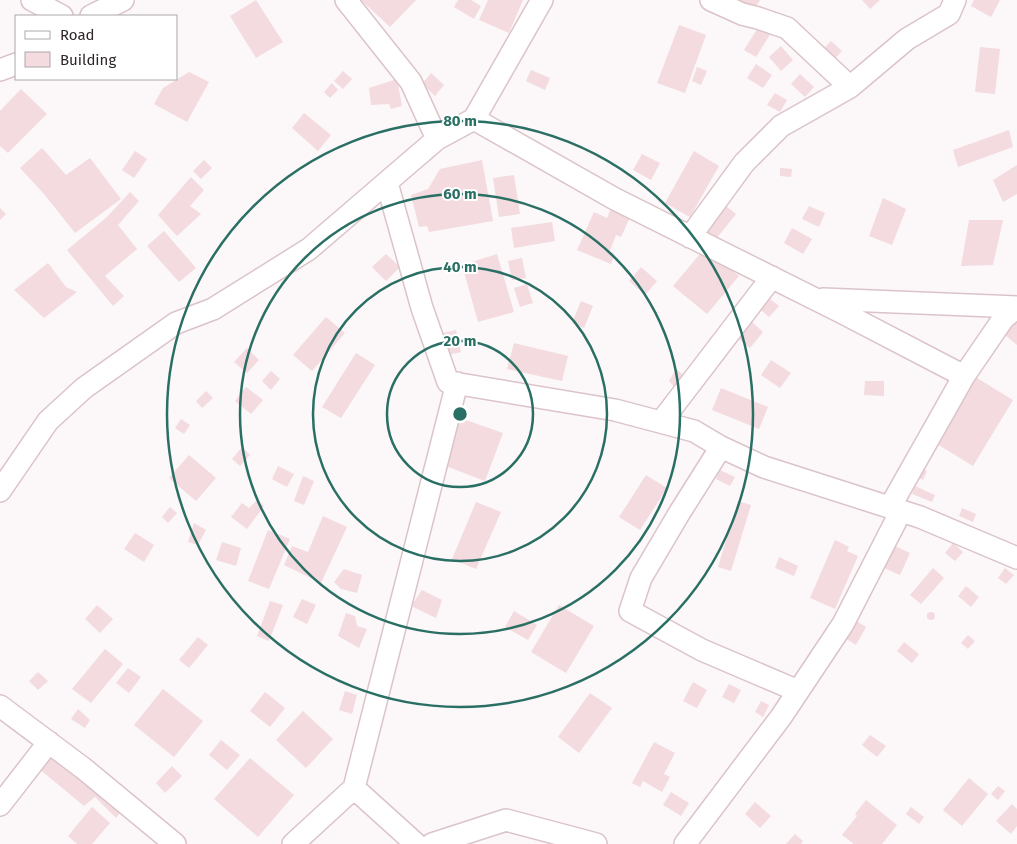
<svg xmlns="http://www.w3.org/2000/svg" width="1017" height="844" font-family="'Fira Sans',sans-serif">
<rect width="100%" height="100%" fill="#fcf7f8"/>
<!-- building -->
<path fill="#f3dbe0" d="M256 0 283 42 256 58 230 16Z
M361 0H416L390 27Z
M458 0H471L481 6 474 19 454 7Z
M488 0H523L509 33 479 20Z
M738 0H760L754 10Z
M862 0H880L870 9Z
M974 0H1000L991 17 971 6Z
M679 25 706 35 685 93 657 83Z
M759 26 771 33 756 57 744 50Z
M831 41 842 51 832 62 821 51Z
M781 46 793 60 781 71 769 57Z
M980 47 1000 49 995 94 975 92Z
M756 64 772 75 763 88 747 78Z
M697 67 707 71 701 85 692 81Z
M531 70 550 78 545 90 526 81Z
M343 71 352 79 343 89 334 81Z
M189 72 209 82 187 122 154 104 163 88Z
M431 73 444 85 435 96 422 84Z
M800 74 814 87 805 97 791 84Z
M397 79 402 106 391 109 389 104 371 105 369 88Z
M332 83 338 90 330 98 324 92Z
M21 89 47 114 8 153 0 146V111Z
M775 93 787 100 780 112 767 105Z
M304 113 331 135 318 151 292 128Z
M1009 130 1013 147 958 167 953 150Z
M42 148 66 175 90 158 121 199 75 233 44 194 20 168Z
M135 151 147 159 134 178 122 170Z
M694 151 719 166 690 217 665 203Z
M642 154 660 163 651 180 633 170Z
M204 160 212 168 201 179 193 171Z
M482 160 493 221 429 232 427 226 419 227 411 195 428 189 440 169Z
M1017 165V194L1003 202 993 180Z
M780 168 792 169 791 177 780 176Z
M514 175 520 214 499 217 493 178Z
M191 177 204 190 190 206 201 214 177 236 158 215Z
M130 192 139 201 118 225 137 249 105 276 124 296 113 306 67 250 107 217Z
M883 198 906 209 892 245 869 236Z
M612 206 631 215 621 237 616 235 610 251 615 254 611 264 577 250 594 212 607 218Z
M726 206 736 214 716 239 706 231Z
M809 206 825 213 819 227 802 219Z
M0 208 6 214 0 220Z
M969 220H1003L993 265 961 266Z
M552 222 555 241 514 248 511 228Z
M792 228 812 239 803 254 784 243Z
M164 231 196 268 179 282 147 246Z
M705 248 739 276 707 314 673 286Z
M386 254 400 267 386 281 372 267Z
M497 254 514 312 478 322 462 265Z
M522 258 526 278 512 280 508 261Z
M48 263 66 287 77 292 44 318 14 290Z
M641 267 657 281 645 295 629 281Z
M527 284 533 303 520 307 514 288Z
M770 299 779 306 769 317 761 310Z
M581 301 593 306 584 328 572 323Z
M326 317 345 333 312 371 293 355Z
M1017 319V345L1004 334Z
M752 322 763 332 750 348 738 338Z
M456 330 461 352 448 355 443 333Z
M514 343 568 356 562 381 507 369Z
M247 348 259 360 247 373 234 362Z
M356 353 375 365 341 418 322 407Z
M771 360 791 373 780 388 761 375Z
M676 369 686 377 675 388 669 381Z
M271 371 280 379 271 390 262 381Z
M972 375 1013 400 973 466 932 441Z
M865 381H884V396L864 395Z
M246 387 263 400 251 414 235 401Z
M721 388 768 407 759 429 712 410Z
M206 391 213 398 202 408 196 401Z
M460 418 503 433 485 481 443 465Z
M181 419 190 425 184 434 175 428Z
M242 447 250 455 240 466 232 459Z
M189 455 216 478 196 501 169 478Z
M278 466 294 474 287 487 272 479Z
M918 467 927 471 923 480 914 476Z
M720 470 735 477 730 486 716 479Z
M646 475 667 488 640 530 619 517Z
M303 476 314 481 304 505 294 501Z
M915 486 935 495 932 502 912 494Z
M257 500 264 506 247 529 231 517 242 503 249 508Z
M738 501 751 505 731 571 718 567Z
M476 502 501 512 476 569 452 559Z
M170 507 177 513 168 523 162 517Z
M962 508 976 514 973 522 959 516Z
M323 516 347 527 321 583 284 565 292 546 308 552Z
M194 523 206 530 198 545 188 542Z
M268 530 290 539 269 589 248 581Z
M135 533 154 545 144 562 124 549Z
M835 540 849 547 847 551 858 556 835 609 810 598Z
M222 542 241 548 236 566 216 560Z
M953 543 963 552 955 561 945 553Z
M893 545 910 553 900 575 882 567Z
M779 557 798 566 794 576 775 568Z
M933 568 944 578 921 604 910 595Z
M1005 568 1014 575 1006 584 998 578Z
M344 569 362 575 357 593 341 589 334 582Z
M966 586 979 597 971 607 958 596Z
M422 590 442 600 436 618 411 606Z
M302 599 316 605 307 624 293 617Z
M270 601 283 605 269 641 257 636Z
M97 605 113 619 100 633 85 619Z
M559 605 594 626 566 673 531 652Z
M514 611 537 625 528 640 505 627Z
M927 616a4 4 0 1 1 8 0a4 4 0 1 1-8 0Z
M346 613 355 616 357 626 367 629 359 648 338 636Z
M855 620 866 627 856 645 845 638Z
M968 635 975 641 968 649 961 643Z
M198 637 208 645 189 668 179 660Z
M904 642 919 654 912 663 897 651Z
M105 649 123 664 91 703 72 689Z
M128 668 141 677 129 693 116 683Z
M38 672 48 681 38 690 29 681Z
M693 682 707 690 697 708 683 701Z
M729 684 741 690 734 703 722 697Z
M163 689 203 721 174 757 134 725Z
M345 691 357 695 352 714 339 710Z
M265 692 285 708 270 727 250 711Z
M590 693 612 708 579 753 558 737Z
M761 701 769 705 763 717 755 712Z
M78 709 90 720 85 728 71 719Z
M303 711 333 739 306 768 276 740Z
M870 735 886 746 877 757 862 745Z
M39 740 126 804 116 818 95 797 84 806 26 758Z
M221 740 240 755 227 770 209 755Z
M654 742 675 753 664 774 670 777 662 792 643 781 640 787 632 783Z
M250 758 294 795 258 837 214 799Z
M172 766 182 776 165 793 156 783Z
M969 778 988 794 962 826 943 810Z
M998 786 1005 791 998 800 991 794Z
M671 792 689 803 681 816 663 805Z
M866 800 897 825 882 844H854L842 835 857 816 855 814Z
M755 802 771 816 760 828 745 814Z
M1012 804 1017 809V826L1011 834 996 821Z
M92 807 110 823 92 844H77L68 836Z
M911 807 924 817 919 824 906 814Z
M795 834 803 841 801 844H786Z"/>
<g fill="none" stroke-linecap="round" stroke-linejoin="round">
<!-- street casing -->
<g stroke="#dbc4c9" stroke-width="24">
<path id="street" d="M32 0 62 16
M346 0 411 82 437 139
M91 16 123 0
M0 70 16 64
M850 87 907 39 949 14 955 0
M474 119 615 199 843 313 964 376
M387 183 422 308 448 382 615 410 694 431 721 447 764 467 920 517 1017 558
M690 237 744 163 781 126 850 87 787 28 758 18 742 14 711 0
M823 299 1017 307
M661 422 772 277
M721 447 680 512 641 578 630 611 702 650 798 691
M0 491 48 421 84 388 176 323 213 309 309 249 437 139 474 119 542 0
M890 507 964 376 1003 319 1017 307
M0 706 83 768 175 844
M0 805 49 742
M293 844 354 788
M416 844 354 788 457 383
M432 844 506 820 596 844
M685 844 781 717 843 624 901 511"/>
</g>
<!-- street -->
<use href="#street" stroke="#fff" stroke-width="21"/>
</g>
<!-- distance rings -->
<g fill="none" stroke="#2a6f64" stroke-width="2.5">
<circle cx="460" cy="414" r="73"/>
<circle cx="460" cy="414" r="147"/>
<circle cx="460" cy="414" r="220"/>
<circle cx="460" cy="414" r="293"/>
</g>
<circle cx="460" cy="414" r="8" fill="#2a6f64" stroke="#fff" stroke-width="2.5"/>
<g font-size="15" text-anchor="middle" font-weight="bold" fill="#2a6f64" stroke="#fff" stroke-width="4" stroke-linejoin="round" paint-order="stroke">
<text x="460" y="126">80 m</text>
<text x="460" y="199">60 m</text>
<text x="460" y="272">40 m</text>
<text x="460" y="346">20 m</text>
</g>
<!-- legend -->
<rect x="15" y="15" width="162" height="65" fill="#ffffff" stroke="#aba8a9"/>
<rect x="25" y="31" width="25" height="8" fill="#ffffff" stroke="#aba8a9"/>
<text x="60" y="40" font-size="15" fill="#2e2527">Road</text>
<rect x="25" y="52" width="25" height="15" fill="#f3dbe0" stroke="#aba8a9"/>
<text x="60" y="65" font-size="15" fill="#2e2527">Building</text>
</svg>
